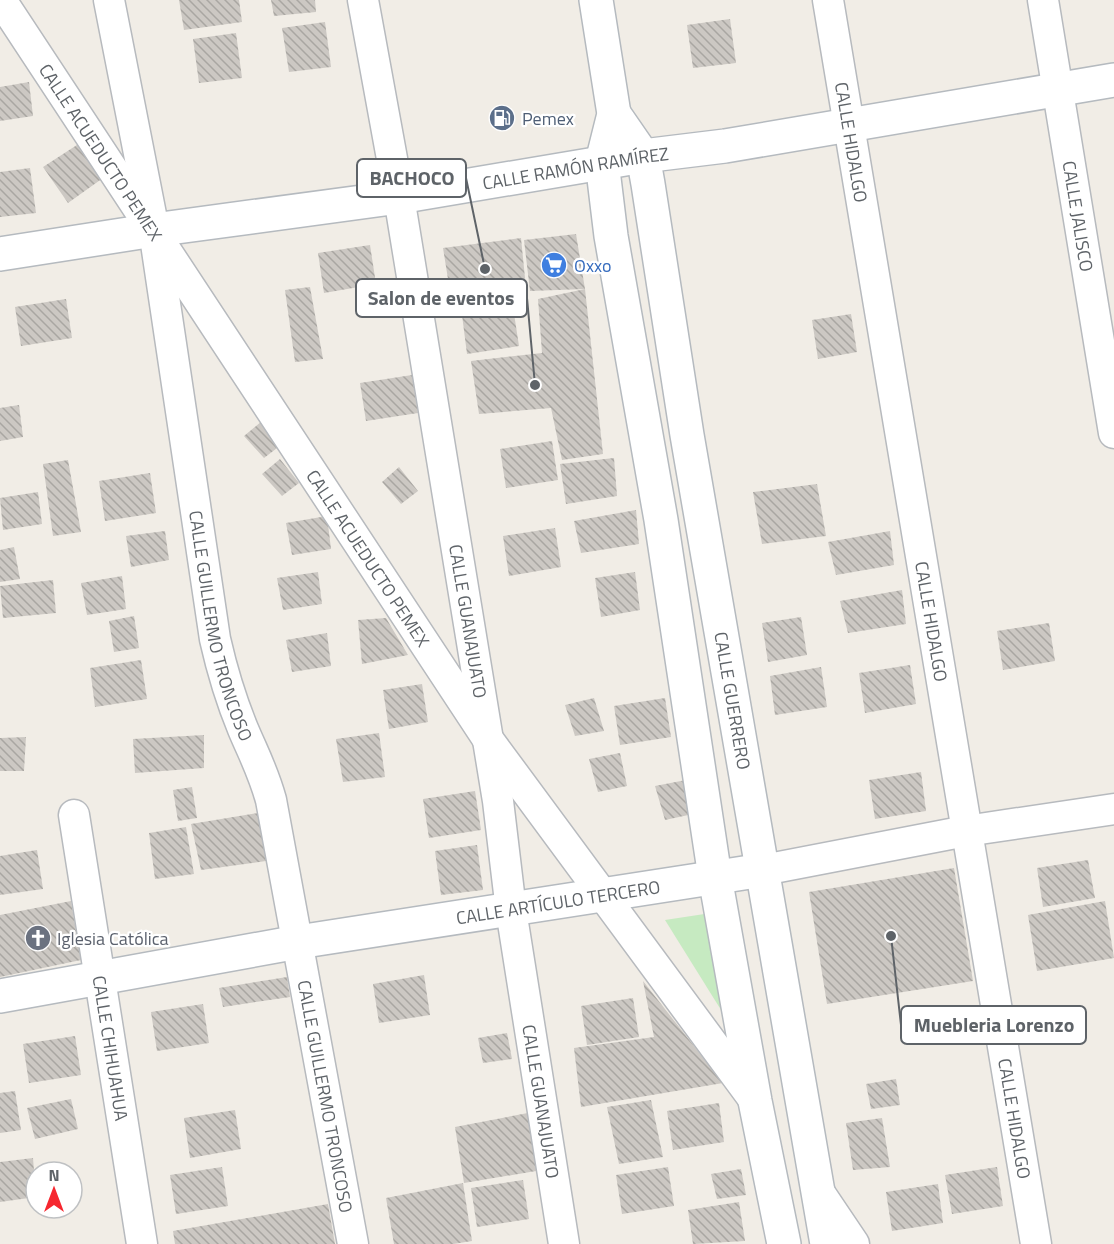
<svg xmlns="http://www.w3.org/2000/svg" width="1114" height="1244" font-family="'Titillium Web',sans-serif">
<defs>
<pattern id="building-back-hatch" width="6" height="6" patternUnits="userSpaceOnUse" patternTransform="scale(1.5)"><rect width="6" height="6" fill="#ccc8c3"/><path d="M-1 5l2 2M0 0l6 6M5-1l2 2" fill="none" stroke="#a9a6a2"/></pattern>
</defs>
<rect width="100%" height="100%" fill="#f1ede6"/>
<!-- green -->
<path fill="#c6eac1" d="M711 913 731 1026 665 920Z"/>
<!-- building -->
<path fill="url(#building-back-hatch)" d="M179 0H239L242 22 184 30Z
M271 0H315L316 12 274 16Z
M730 19 736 63 693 68 687 25Z
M325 22 331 67 289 72 282 28Z
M236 33 242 78 199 83 193 39Z
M29 82 33 116 0 121V87Z
M80 143 103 178 68 203 43 167Z
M30 168 36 213 0 217V172Z
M576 234 585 289 530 291 524 240Z
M521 238 527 298 513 303 453 310 443 248Z
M370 245 376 284 324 293 318 253Z
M310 287 323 359 295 362 285 290Z
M585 289 603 454 562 460 551 408 479 414 471 361 542 353 538 299Z
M66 299 72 338 21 346 15 307Z
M513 307 519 346 467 354 462 315Z
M851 314 857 352 818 359 812 320Z
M412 375 418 413 366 421 360 383Z
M19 405 23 437 0 441V408Z
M262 421 281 445 264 458 244 436Z
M552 441 558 480 506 488 500 449Z
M614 458 617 496 566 504 560 464Z
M280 459 299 483 282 496 262 474Z
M68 460 81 532 53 536 43 464Z
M399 467 418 491 401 504 382 482Z
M150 473 156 513 105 521 99 481Z
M817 484 826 536 762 544 753 492Z
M38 492 42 524 3 530 0 498Z
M636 510 639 544 581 553 574 521Z
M327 516 331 549 292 555 286 523Z
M555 528 561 567 509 576 503 536Z
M165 531 169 560 131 567 126 536Z
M890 531 894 565 836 575 828 542Z
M14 547 20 579 0 582V550Z
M318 572 322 604 283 610 277 578Z
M635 572 640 610 601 617 595 578Z
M122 576 126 609 87 615 81 583Z
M53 580 56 613 3 618 0 586Z
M902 590 906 624 848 633 840 601Z
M134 616 139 648 114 652 109 621Z
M801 617 807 655 768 662 762 623Z
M386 618 408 655 362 664 358 620Z
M1049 623 1055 661 1003 670 997 631Z
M327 633 331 666 292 672 286 640Z
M141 660 147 699 95 707 90 668Z
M910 665 916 704 865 713 859 673Z
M821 667 827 707 775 715 770 676Z
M422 684 428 722 389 729 383 690Z
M594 698 604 731 575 736 565 705Z
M665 698 671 737 620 745 614 706Z
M379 733 385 777 343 782 336 739Z
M204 735V768L135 773 133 739Z
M26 737 24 771H0V738Z
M620 753 627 786 598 792 589 759Z
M921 772 926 811 875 819 869 780Z
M686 780 693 814 665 820 655 786Z
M192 787 197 818 178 821 173 790Z
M475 791 481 830 429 838 423 799Z
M258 813 266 861 201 870 191 824Z
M186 827 194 874 155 879 149 833Z
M477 845 483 890 441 895 435 851Z
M37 850 43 889 0 895V856Z
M1088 860 1095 898 1043 907 1037 868Z
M954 868 973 981 827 1004 809 892Z
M71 901 81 960 0 977V915Z
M1105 901 1114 958 1037 971 1028 915Z
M424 975 430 1015 379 1023 373 984Z
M287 977 290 997 223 1007 219 988Z
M643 981 723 1083 581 1107 574 1048 654 1037Z
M633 998 639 1037 587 1045 581 1006Z
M203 1004 209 1043 157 1051 151 1012Z
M507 1033 512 1059 483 1063 478 1038Z
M75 1036 81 1075 29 1083 23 1044Z
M896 1079 900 1105 871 1109 866 1084Z
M15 1091 21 1130 0 1133V1093Z
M71 1099 78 1129 35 1139 27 1108Z
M651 1100 663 1157 619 1164 607 1107Z
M719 1103 724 1142 673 1150 667 1111Z
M235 1110 241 1149 190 1158 184 1118Z
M533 1112 542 1170 464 1183 455 1127Z
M882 1118 890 1167 853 1170 846 1123Z
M33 1158 36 1197 0 1202V1162Z
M222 1167 228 1206 176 1214 170 1175Z
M668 1167 674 1206 622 1214 616 1175Z
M997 1167 1003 1206 952 1214 945 1175Z
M741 1169 746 1195 717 1199 711 1174Z
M523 1180 529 1219 477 1227 471 1188Z
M463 1183 472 1241 453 1244H394L386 1198Z
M938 1184 943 1223 892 1231 886 1192Z
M739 1202 745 1241 693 1244 688 1210Z
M328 1204 335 1244H175L173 1231Z"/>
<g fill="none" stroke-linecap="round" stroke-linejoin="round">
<!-- street casing -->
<g stroke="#b7babe" stroke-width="33">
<g id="street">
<path id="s1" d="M1 0 487 738 755 1101"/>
<path id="s2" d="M109 0 154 230 215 639C222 670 231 700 243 729 254 755 263 771 271 800L353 1244"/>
<path id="s3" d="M363 0 399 197 498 801 511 910 564 1244"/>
<path id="s4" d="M828 0 1036 1244"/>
<path id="s5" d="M1043 0 1114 433"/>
<path id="s6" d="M74 815 142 1244"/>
<path d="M763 870 966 831 1114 809"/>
<path d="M819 1192 854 1244"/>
</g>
</g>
<!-- secondary casing -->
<g stroke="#b5babf" stroke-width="36">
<g id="secondary">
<path d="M596 0 614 114 602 162 611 236 661 520 715 877 755 1101 784 1244"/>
<path id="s7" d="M614 114 643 156 648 184 687 435 827 1244"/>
<path id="s8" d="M0 254 154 230 399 197 643 156 725 146 1114 80"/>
<path id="s9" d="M0 996 298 942 763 870"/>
</g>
</g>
<!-- street -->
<use href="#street" stroke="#fff" stroke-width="30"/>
<!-- secondary -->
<use href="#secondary" stroke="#fff" stroke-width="33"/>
</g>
<!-- icons -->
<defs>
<g id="fuel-disc" transform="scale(1.35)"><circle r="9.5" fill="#5c6f8a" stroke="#fff"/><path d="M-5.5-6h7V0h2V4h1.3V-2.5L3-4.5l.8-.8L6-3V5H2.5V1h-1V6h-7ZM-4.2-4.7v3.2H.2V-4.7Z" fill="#fff"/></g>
<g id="supermarket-disc" transform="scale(1.35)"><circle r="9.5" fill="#3f7fe0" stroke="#fff"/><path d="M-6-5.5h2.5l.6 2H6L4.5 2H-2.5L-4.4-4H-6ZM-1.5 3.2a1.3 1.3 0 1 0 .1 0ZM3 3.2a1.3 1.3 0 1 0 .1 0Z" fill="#fff"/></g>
<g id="church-disc" transform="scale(1.35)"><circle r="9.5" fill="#6b7280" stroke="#fff"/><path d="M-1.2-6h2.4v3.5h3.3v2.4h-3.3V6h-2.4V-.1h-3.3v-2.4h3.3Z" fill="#fff"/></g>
</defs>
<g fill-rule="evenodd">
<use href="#fuel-disc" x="502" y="118"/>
<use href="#supermarket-disc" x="554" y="265"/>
<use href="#church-disc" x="38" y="938"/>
</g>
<g text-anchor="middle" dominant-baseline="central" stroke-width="4.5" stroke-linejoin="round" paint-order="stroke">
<!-- service labels -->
<g font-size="18" fill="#4e5e75" stroke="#fff" text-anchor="start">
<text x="522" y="118">Pemex</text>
</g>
<!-- street labels -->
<g font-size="18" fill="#5e6368" stroke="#fff">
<text stroke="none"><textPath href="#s4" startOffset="144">CALLE HIDALGO</textPath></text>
<text stroke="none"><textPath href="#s1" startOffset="182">CALLE ACUEDUCTO PEMEX</textPath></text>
<text stroke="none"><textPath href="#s8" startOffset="582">CALLE RAMÓN RAMÍREZ</textPath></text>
<text stroke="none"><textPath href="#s5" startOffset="219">CALLE JALISCO</textPath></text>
<text stroke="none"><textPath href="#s1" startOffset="668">CALLE ACUEDUCTO PEMEX</textPath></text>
<text stroke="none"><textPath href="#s3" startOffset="630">CALLE GUANAJUATO</textPath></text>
<text stroke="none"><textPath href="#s4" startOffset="630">CALLE HIDALGO</textPath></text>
<text stroke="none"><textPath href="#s2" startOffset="636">CALLE GUILLERMO TRONCOSO</textPath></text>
<text stroke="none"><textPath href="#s7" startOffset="603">CALLE GUERRERO</textPath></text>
<text stroke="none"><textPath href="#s9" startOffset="566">CALLE ARTÍCULO TERCERO</textPath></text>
<text stroke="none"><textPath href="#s6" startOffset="236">CALLE CHIHUAHUA</textPath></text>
<text stroke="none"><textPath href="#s2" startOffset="1120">CALLE GUILLERMO TRONCOSO</textPath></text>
<text stroke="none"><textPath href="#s3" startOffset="1116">CALLE GUANAJUATO</textPath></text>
<text stroke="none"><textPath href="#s4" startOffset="1134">CALLE HIDALGO</textPath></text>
</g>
<!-- shop labels -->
<g font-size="18" fill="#366cbe" stroke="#fff" text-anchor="start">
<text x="574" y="265">Oxxo</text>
</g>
<!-- worship labels -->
<g font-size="18" fill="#5b616d" stroke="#fff" text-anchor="start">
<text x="57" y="938">Iglesia Católica</text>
</g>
</g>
<!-- callouts -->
<path fill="none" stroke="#5e6368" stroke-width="2" d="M485 269L466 178M535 385L527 298M891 936L901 1025"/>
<g fill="#5e6368" stroke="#fff" stroke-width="2">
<circle cx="485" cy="269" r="6"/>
<circle cx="535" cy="385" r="6"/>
<circle cx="891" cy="936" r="6"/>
</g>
<g fill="#fff" stroke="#5e6368" stroke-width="2">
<rect x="357" y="159" width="109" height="38" rx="6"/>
<rect x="356" y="279" width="171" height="38" rx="6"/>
<rect x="901" y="1006" width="185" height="38" rx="6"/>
</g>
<g font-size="20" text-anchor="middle" font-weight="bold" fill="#5e6368">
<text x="412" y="185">BACHOCO</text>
<text x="441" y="305">Salon de eventos</text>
<text x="994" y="1032">Muebleria Lorenzo</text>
</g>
<!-- north arrow -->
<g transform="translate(54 1190)"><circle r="28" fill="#ffffff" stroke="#bfc1c3" stroke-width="1.5"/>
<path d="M0-4.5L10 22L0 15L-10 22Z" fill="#f6272f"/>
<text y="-9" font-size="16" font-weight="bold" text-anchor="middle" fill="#5e6368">N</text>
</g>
</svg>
